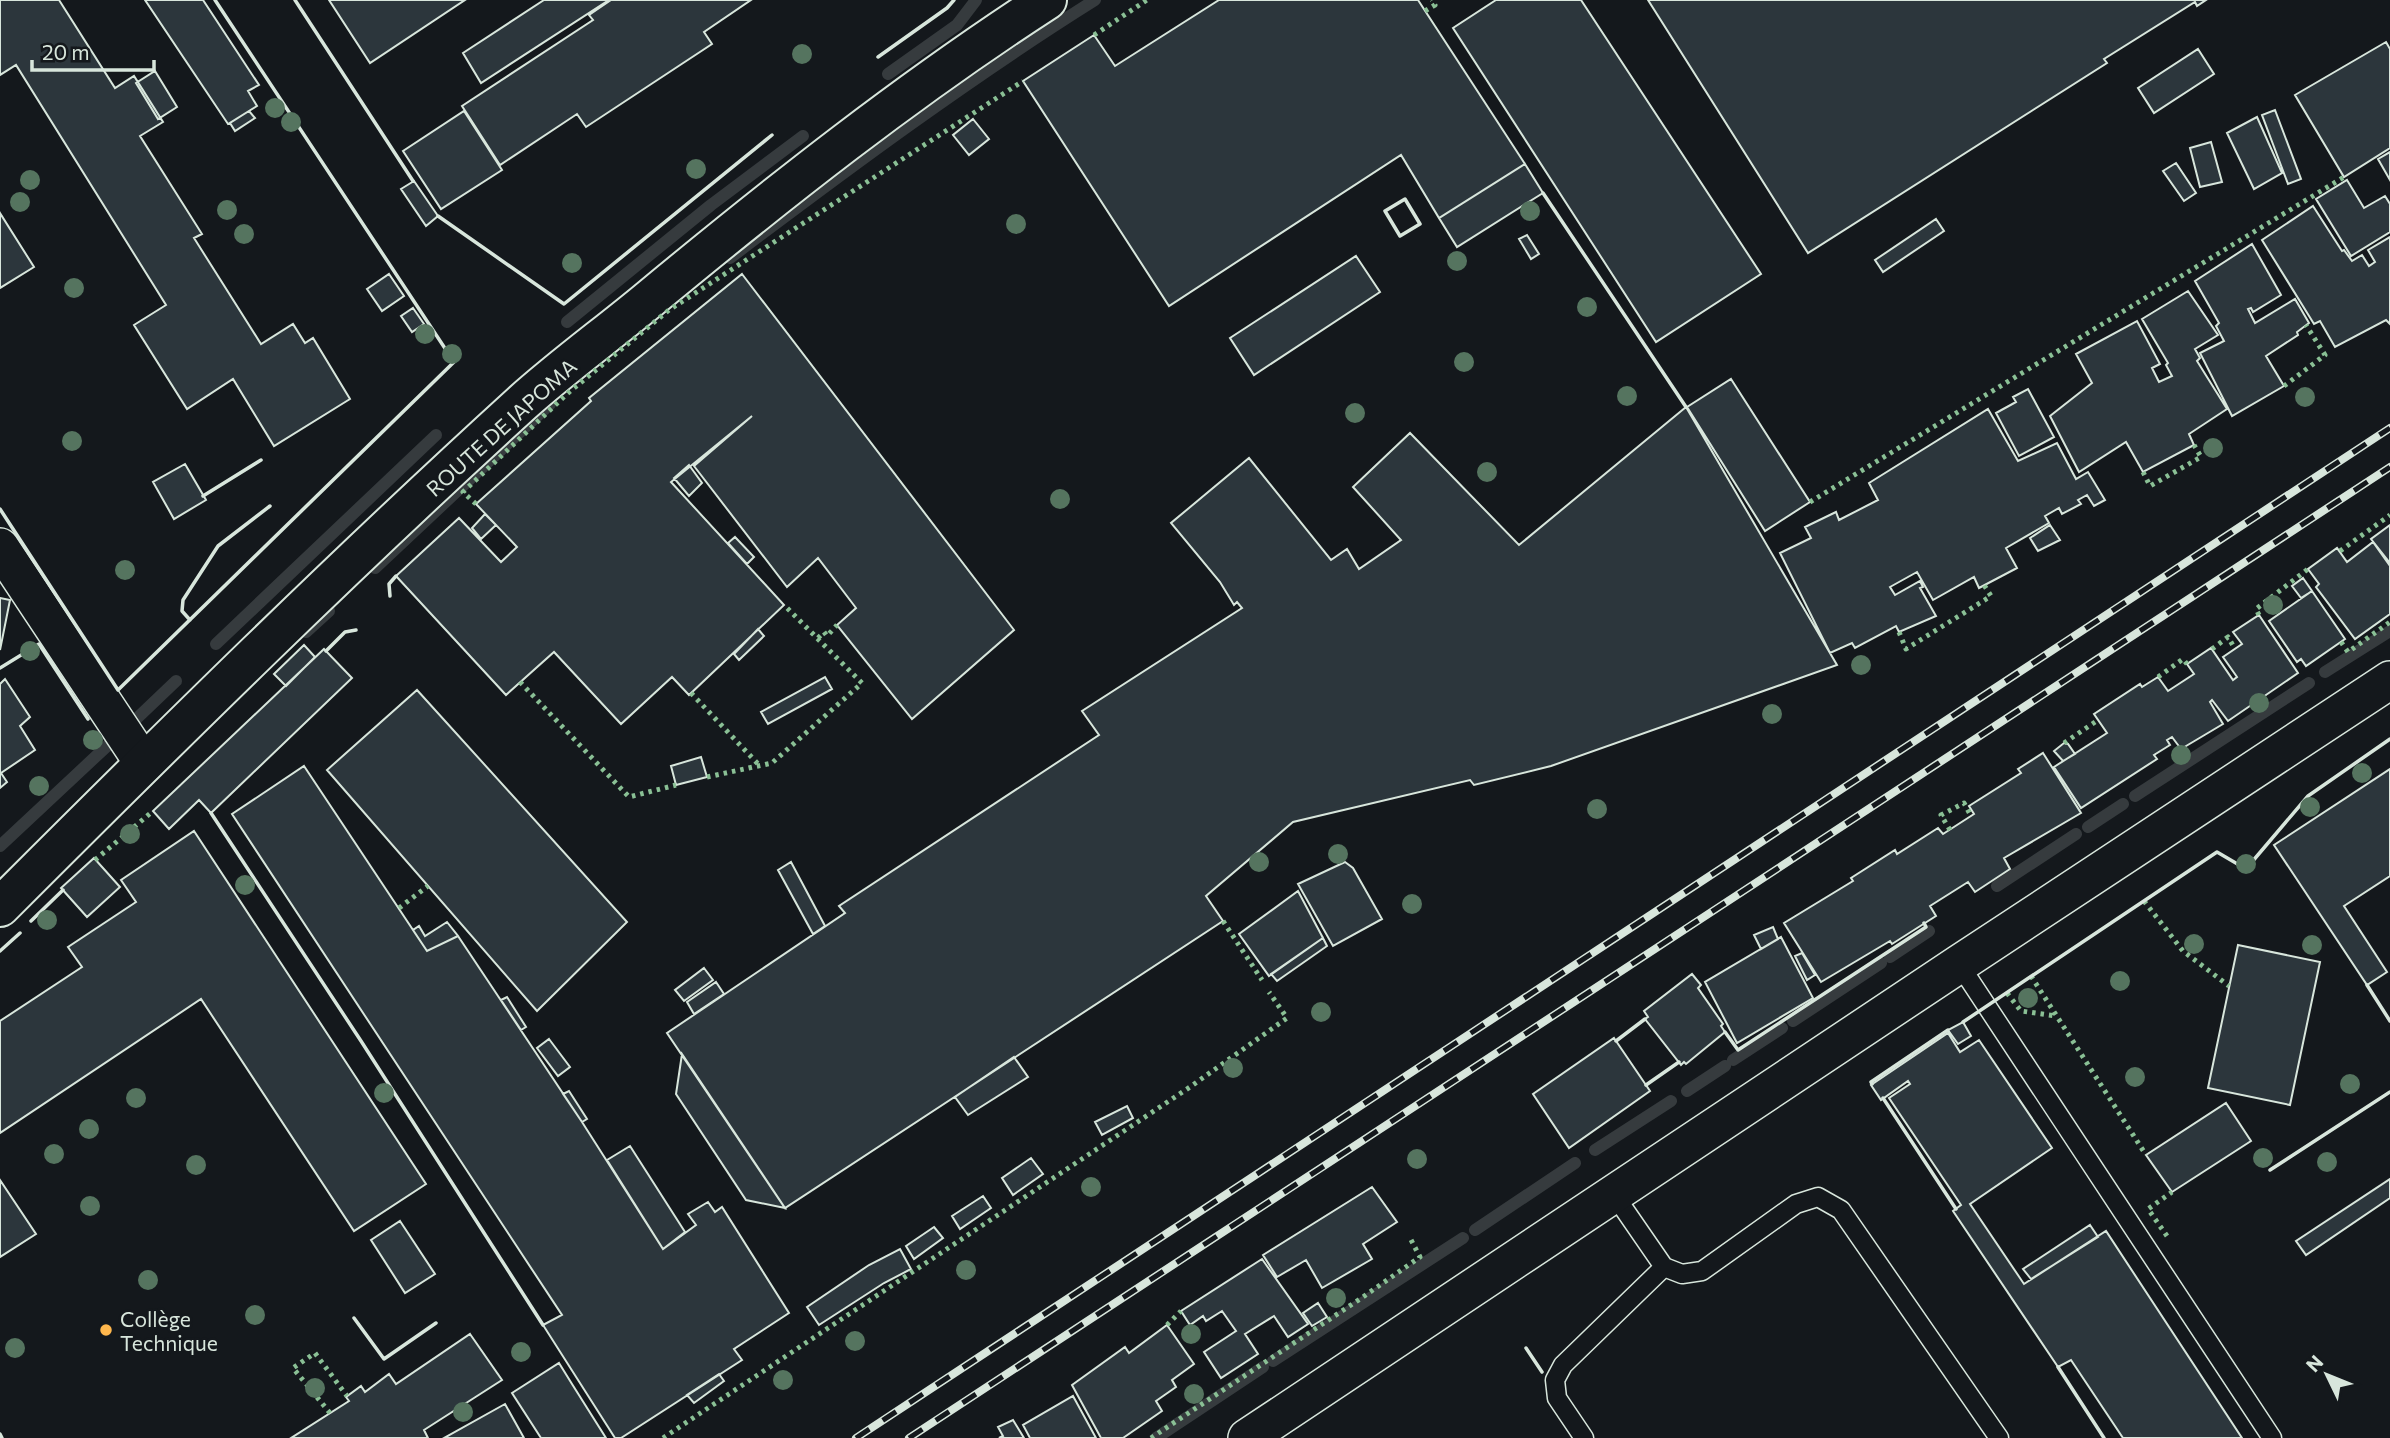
<svg xmlns="http://www.w3.org/2000/svg" width="2390" height="1438" font-family="Commissioner,sans-serif">
<rect width="100%" height="100%" fill="#14181c"/>
<g fill="none" stroke-linecap="round" stroke-linejoin="round">
<!-- stream -->
<path stroke="#363b3e" stroke-width="12" d="M888 74 957 25 976 0
M730 258C849 168 969 79 1095 0
M567 322 711 205 803 136
M375 568 550 404
M306 632 329 611
M216 644 436 435
M2325 672 2390 631
M133 722 176 681
M2135 796 2309 683
M2088 827 2123 804
M0 846 107 746
M1997 886 2076 834
M1890 957 1929 931
M1793 1021 1881 963
M1733 1060 1782 1028
M1687 1091 1725 1066
M1595 1150 1671 1101
M1475 1230 1575 1163
M1273 1361 1463 1238
M1156 1438 1263 1367"/>
</g>
<!-- building -->
<path fill="#2c363c" stroke="#d8e6dc" stroke-width="2" d="M0 0H59L115 88 134 76 163 122 140 136 202 234 194 238 261 344 293 324 305 343 313 338 350 399 274 446 233 379 187 409 134 325 166 305 16 65 0 75Z
M145 0H203L259 85 248 91 257 106 228 124Z
M329 0H465L370 63Z
M544 0H609L481 83 463 53Z
M611 0H751L704 32 712 44 586 127 577 114 500 165 462 106 593 20 589 15Z
M1219 0H1418L1525 164 1439 218 1401 155 1169 306 1023 81 1094 35 1115 66Z
M1496 0H1581L1761 274 1656 342 1453 28Z
M1648 0H2206L2197 6 2195 2 2104 59 2107 63 1808 253Z
M2386 42 2390 49V148L2344 177 2295 95Z
M2198 49 2214 74 2154 113 2138 88Z
M155 71 177 107 158 119 136 83Z
M2275 110 2301 179 2288 184 2262 115Z
M249 111 255 118 235 131 230 123Z
M464 111 502 170 441 209 403 151Z
M2257 117 2282 173 2254 189 2227 133Z
M973 119 989 139 969 155 953 135Z
M2211 142 2222 182 2200 187 2190 148Z
M2390 152V180L2378 159Z
M2176 163 2196 193 2184 201 2163 171Z
M1525 164 1543 193 1457 247 1439 218Z
M2347 180 2364 208 2385 196 2390 204V232L2351 256 2316 199Z
M414 181 438 216 426 226 401 189Z
M2313 206 2342 251 2344 250 2352 261 2362 255 2369 266 2375 262 2368 250 2390 237V324L2386 320 2335 347 2320 321 2314 324 2262 240Z
M0 213 34 267 0 288Z
M1936 219 1944 231 1883 272 1875 260Z
M1527 235 1539 254 1531 259 1519 239Z
M2252 244 2281 295 2253 312 2251 308 2248 309 2255 323 2295 299 2309 323 2297 332 2298 335 2266 356 2284 386 2232 416 2200 353 2224 341 2216 326 2219 323 2195 281Z
M1356 256 1380 292 1254 375 1230 338Z
M389 274 404 296 382 311 367 289Z
M742 274 1014 630 912 719 837 625 856 608 818 558 787 587 694 466 752 416 671 482 784 605 689 695 672 677 621 724 554 652 506 695 396 576 459 518 501 562 517 547 476 504 591 401 589 398Z
M2188 291 2218 335 2195 349 2200 358 2197 361 2227 409 2189 434 2194 445 2143 472 2126 442 2079 472 2050 416 2092 383 2076 354 2137 321 2160 364 2152 368 2159 382 2172 376 2166 365 2168 363 2142 319Z
M413 308 424 324 412 332 401 316Z
M1731 379 1810 502 1765 531 1687 407Z
M2028 389 2054 437 2019 456 1996 413 2016 402 2013 397Z
M1686 407 1837 665 1551 766 1474 785 1470 780 1293 822 1206 896 1223 921 785 1208 667 1033 845 913 839 906 1099 735 1082 711 1242 608 1237 602 1234 605 1220 582 1171 523 1249 458 1331 560 1347 549 1359 569 1401 540 1353 487 1410 433 1519 545Z
M1988 409 2018 461 2057 443 2076 479 2088 472 2105 500 2094 506 2087 495 2078 500 2081 504 2062 514 2059 508 2045 516 2049 523 2006 548 2017 568 1979 588 1974 577 1933 600 1917 572 1890 587 1895 595 1920 581 1923 587 1920 588 1936 616 1899 632 1896 626 1855 648 1852 643 1830 653 1780 553 1811 538 1805 527 1836 512 1839 520 1878 500 1869 483Z
M185 464 206 500 174 519 153 482Z
M689 465 702 483 689 496 674 478Z
M485 514 496 525 481 539 472 528Z
M2050 525 2060 540 2038 551 2030 538Z
M2390 525V563L2371 539Z
M735 537 754 557 747 564 728 543Z
M2373 542 2390 566V614L2355 639 2316 587 2319 584 2308 569 2337 548 2347 562Z
M2303 578 2312 591 2301 598 2292 586Z
M2312 591 2345 639 2306 666 2301 659 2297 662 2269 621Z
M0 598 10 600 0 650Z
M2259 615 2298 673 2228 721 2212 700 2210 702 2223 724 2181 749 2172 737 2167 740 2170 745 2154 755 2157 759 2081 808 2054 767 2107 733 2094 714 2140 684 2142 687 2158 677 2168 691 2194 674 2187 664 2211 648 2233 680 2237 677 2223 657 2242 644 2233 632Z
M758 629 764 636 739 660 734 654Z
M304 645 315 657 286 686 274 674Z
M324 649 352 678 211 813 199 800 169 829 153 811Z
M825 677 832 689 768 724 761 712Z
M5 679 30 717 20 726 35 750 1 773 7 782 0 788V684Z
M417 690 627 922 537 1011 327 770Z
M2064 743 2068 744 2075 754 2063 761 2054 751Z
M2043 753 2081 813 2004 858 2010 869 1975 892 1968 882 1930 906 1936 916 1892 944 1890 941 1821 982 1784 923 1853 881 1851 878 1895 850 1897 854 1938 828 1943 834 1974 814 1969 806 2021 773 2018 769Z
M701 757 707 777 676 785 671 766Z
M304 766 427 951 458 936 582 1122 663 1249 696 1225 688 1214 708 1202 715 1212 722 1207 789 1313 734 1349 742 1360 621 1438H615L543 1325 562 1315 232 814Z
M2390 769V876L2344 906 2387 972 2367 985 2274 845Z
M194 831 426 1184 354 1231 201 999 0 1133V1021L82 967 68 947 136 902 121 880Z
M94 858 120 887 87 917 61 888Z
M791 862 825 926 813 934 778 870Z
M1345 862 1353 868 1382 919 1333 946 1298 884Z
M1298 891 1323 938 1269 976 1239 934Z
M447 922 458 936 427 951 413 930 419 926 425 936Z
M1773 927 1778 939 1761 949 1754 935Z
M1781 937 1813 998 1737 1043 1705 982Z
M1323 938 1327 946 1277 981 1271 974Z
M2238 945 2320 962 2290 1105 2208 1088Z
M1802 953 1815 975 1807 980 1795 956Z
M704 968 713 980 684 1001 675 990Z
M1692 974 1701 985 1698 988 1723 1024 1721 1026 1725 1032 1686 1064 1684 1062 1681 1065 1645 1019 1648 1017 1644 1011Z
M716 982 724 994 694 1014 687 1002Z
M507 997 526 1027 521 1030 501 1000Z
M1963 1022 1971 1036 1958 1044 1948 1030Z
M1948 1033 1960 1052 1979 1040 2052 1148 1970 1204 2024 1284 2106 1231 2242 1438H2123L2071 1360 2058 1367 1953 1211 1961 1205 1889 1098 1910 1084 1908 1081 1881 1100 1871 1085Z
M1614 1038 1650 1091 1569 1148 1533 1094Z
M549 1039 570 1067 558 1076 537 1048Z
M682 1054 785 1208 746 1200 676 1094Z
M1014 1057 1028 1077 968 1115 955 1097Z
M569 1091 587 1119 582 1122 563 1094Z
M2226 1103 2251 1141 2172 1192 2146 1155Z
M1127 1106 1133 1118 1102 1135 1095 1122Z
M630 1146 685 1232 663 1249 607 1160Z
M1031 1158 1043 1174 1013 1195 1002 1178Z
M2390 1179V1198L2306 1255 2296 1241Z
M0 1180 36 1234 0 1257Z
M1372 1187 1397 1222 1363 1244 1372 1259 1322 1288 1306 1260 1277 1277 1263 1255Z
M983 1196 991 1208 960 1229 952 1216Z
M400 1221 435 1274 405 1293 371 1240Z
M2090 1225 2098 1237 2031 1279 2023 1269Z
M934 1227 943 1238 914 1259 906 1246Z
M900 1249 911 1269 884 1283 819 1325 807 1307 869 1265Z
M1262 1259 1308 1324 1288 1337 1274 1316 1245 1334 1258 1354 1221 1378 1204 1352 1236 1331 1222 1311 1206 1321 1203 1316 1190 1325 1181 1311Z
M1318 1303 1327 1317 1312 1326 1303 1313Z
M1167 1325 1194 1364 1172 1380 1176 1387 1156 1401 1162 1411 1123 1438H1101L1072 1385 1125 1347 1129 1353Z
M470 1334 502 1380 424 1430 428 1438H291L349 1401 346 1397 361 1386 365 1392 389 1374 396 1384Z
M559 1363 572 1384 606 1438H541L512 1393Z
M719 1374 724 1381 694 1403 687 1395Z
M1073 1396 1096 1438H1030L1023 1425Z
M505 1404 524 1438H444Z
M1013 1420 1024 1438H999L1003 1436 998 1427Z"/>
<g fill="none" stroke-linecap="round" stroke-linejoin="round">
<!-- lane casing -->
<g stroke="#d8e6dc" stroke-width="21">
<path id="lane" d="M1959 964 2272 1438
M1613 1193 1664 1267 1682 1274 1702 1271 1796 1204 1818 1197 1841 1210 1999 1438
M1584 1438 1557 1398 1555 1380 1563 1365 1664 1267"/>
</g>
<!-- street casing -->
<g stroke="#d8e6dc" stroke-width="40">
<path id="street" d="M0 547 144 764
M1247 1438 1959 964 2390 680"/>
</g>
<!-- primary casing -->
<g stroke="#d8e6dc" stroke-width="42">
<path id="primary" d="M0 907C171 736 343 566 522 403 563 366 609 333 652 297 779 192 908 90 1047 0"/>
</g>
<!-- lane -->
<use href="#lane" stroke="#14181c" stroke-width="18"/>
<!-- street -->
<use href="#street" stroke="#14181c" stroke-width="37"/>
<!-- primary -->
<use href="#primary" stroke="#14181c" stroke-width="38"/>
<!-- rail casing -->
<g stroke="#d8e6dc" stroke-width="8">
<path id="rail" d="M856 1438 2390 428
M909 1438 2390 467"/>
</g>
<!-- rail -->
<use href="#rail" stroke="#14181c" stroke-width="5" stroke-dasharray="16" stroke-linecap="butt"/>
<!-- hedge -->
<path stroke="#8ac095" stroke-width="5" stroke-dasharray="3.5 5" stroke-linecap="butt" d="M1425 11 1435 5 1432 0
M1094 35 1147 0
M2284 386 2325 355 2306 325
M2143 472 2150 486 2201 457 2194 445
M1810 502 2344 177
M476 504 463 492 568 393 669 310 1023 81
M2340 551 2390 515
M2259 615 2256 609 2308 569
M1899 632 1906 649 1991 596 1984 585
M818 638 824 632 827 636 837 625
M2341 642 2348 652 2390 622
M2212 649 2228 637 2235 649
M2158 677 2183 659 2187 664
M520 682 629 797 676 785
M691 693 759 765
M2064 743 2098 720
M707 777 772 763 862 683 784 605
M1950 830 1941 815 1964 803 1971 816
M95 860 153 811
M2144 901 2183 951 2229 986
M399 908 428 886
M1223 921 1262 980
M2031 976 2146 1155
M2007 993 2021 1011 2056 1016
M2167 1236 2148 1209 2172 1192
M1167 1325 1181 1311
M330 1413 293 1368 315 1353 347 1396
M663 1438 1190 1087 1287 1018 1269 992
M1151 1438 1360 1299 1420 1257 1409 1236"/>
<!-- wall -->
<path stroke="#d8e6dc" stroke-width="3.5" d="M295 0 413 181
M878 57 947 8 954 0
M1543 193 1686 407
M1405 199 1420 224 1400 236 1385 211Z
M438 216 564 304 772 135
M203 496 261 460
M0 509 118 690 454 362 215 0
M390 596 389 584 396 576
M190 620 182 611 183 600 218 546 270 506
M326 651 345 632 356 630
M0 668 39 644 88 719
M211 813 361 1041 543 1325
M31 921 63 890
M0 951 20 933
M2367 985 2390 1021
M1963 1022 2217 852 2246 869 2308 796 2390 739
M1725 1032 1738 1050 1926 927 1924 923
M1616 1041 1645 1019
M1872 1084 1871 1082 1948 1030
M1646 1085 1679 1062
M1883 1098 1956 1209
M2270 1170 2390 1092
M354 1318 384 1359 436 1323
M1526 1348 1542 1372
M2058 1367 2104 1438
M0 1434 2 1438"/>
</g>
<!-- trees -->
<g fill="#55745f">
<circle cx="802" cy="54" r="10"/>
<circle cx="275" cy="108" r="10"/>
<circle cx="291" cy="122" r="10"/>
<circle cx="696" cy="169" r="10"/>
<circle cx="30" cy="180" r="10"/>
<circle cx="20" cy="202" r="10"/>
<circle cx="227" cy="210" r="10"/>
<circle cx="1530" cy="211" r="10"/>
<circle cx="1016" cy="224" r="10"/>
<circle cx="244" cy="234" r="10"/>
<circle cx="1457" cy="261" r="10"/>
<circle cx="572" cy="263" r="10"/>
<circle cx="74" cy="288" r="10"/>
<circle cx="1587" cy="307" r="10"/>
<circle cx="425" cy="334" r="10"/>
<circle cx="452" cy="354" r="10"/>
<circle cx="1464" cy="362" r="10"/>
<circle cx="1627" cy="396" r="10"/>
<circle cx="2305" cy="397" r="10"/>
<circle cx="1355" cy="413" r="10"/>
<circle cx="72" cy="441" r="10"/>
<circle cx="2213" cy="448" r="10"/>
<circle cx="1487" cy="472" r="10"/>
<circle cx="1060" cy="499" r="10"/>
<circle cx="125" cy="570" r="10"/>
<circle cx="2273" cy="605" r="10"/>
<circle cx="30" cy="651" r="10"/>
<circle cx="1861" cy="665" r="10"/>
<circle cx="2259" cy="703" r="10"/>
<circle cx="1772" cy="714" r="10"/>
<circle cx="93" cy="740" r="10"/>
<circle cx="2181" cy="755" r="10"/>
<circle cx="2362" cy="773" r="10"/>
<circle cx="39" cy="786" r="10"/>
<circle cx="2310" cy="807" r="10"/>
<circle cx="1597" cy="809" r="10"/>
<circle cx="130" cy="834" r="10"/>
<circle cx="1338" cy="854" r="10"/>
<circle cx="1259" cy="862" r="10"/>
<circle cx="2246" cy="864" r="10"/>
<circle cx="245" cy="885" r="10"/>
<circle cx="1412" cy="904" r="10"/>
<circle cx="47" cy="920" r="10"/>
<circle cx="2194" cy="944" r="10"/>
<circle cx="2312" cy="945" r="10"/>
<circle cx="2120" cy="981" r="10"/>
<circle cx="2028" cy="998" r="10"/>
<circle cx="1321" cy="1012" r="10"/>
<circle cx="1233" cy="1068" r="10"/>
<circle cx="2135" cy="1077" r="10"/>
<circle cx="2350" cy="1084" r="10"/>
<circle cx="384" cy="1093" r="10"/>
<circle cx="136" cy="1098" r="10"/>
<circle cx="89" cy="1129" r="10"/>
<circle cx="54" cy="1154" r="10"/>
<circle cx="2263" cy="1158" r="10"/>
<circle cx="1417" cy="1159" r="10"/>
<circle cx="2327" cy="1162" r="10"/>
<circle cx="196" cy="1165" r="10"/>
<circle cx="1091" cy="1187" r="10"/>
<circle cx="90" cy="1206" r="10"/>
<circle cx="966" cy="1270" r="10"/>
<circle cx="148" cy="1280" r="10"/>
<circle cx="1336" cy="1298" r="10"/>
<circle cx="255" cy="1315" r="10"/>
<circle cx="1191" cy="1334" r="10"/>
<circle cx="855" cy="1341" r="10"/>
<circle cx="15" cy="1348" r="10"/>
<circle cx="521" cy="1352" r="10"/>
<circle cx="783" cy="1380" r="10"/>
<circle cx="315" cy="1388" r="10"/>
<circle cx="1194" cy="1394" r="10"/>
<circle cx="463" cy="1412" r="10"/>
</g>
<!-- markers -->
<circle fill="#ffb74d" stroke="#14181c" stroke-width="2.5" cx="106" cy="1330" r="7"/>
<g text-anchor="middle" dominant-baseline="central" stroke-width="5" stroke-linejoin="round" paint-order="stroke">
<!-- street labels -->
<g font-size="21" fill="#d8e6dc" stroke="#14181c">
<text transform="translate(501 427) rotate(-42)">ROUTE DE JAPOMA</text>
</g>
<!-- poi labels -->
<g font-size="21" fill="#d8e6dc" stroke="#14181c" text-anchor="start">
<text x="120" y="1318">Collège<tspan x="120" dy="24">Technique</tspan></text>
</g>
</g>
<!-- north arrow -->
<g transform="translate(2327 1375) rotate(313)" stroke="#14181c" stroke-width="5" paint-order="stroke">
<path d="M0-5L12 26L0 18L-12 26Z" fill="#d8e6dc"/>
<text y="-10" font-size="19" font-weight="bold" text-anchor="middle" fill="#d8e6dc">N</text>
</g>
<!-- scale -->
<path d="M32 60v10h122v-10" fill="none" stroke="#d8e6dc" stroke-width="3.5"/>
<text x="42" y="60" font-size="21" fill="#d8e6dc" stroke="#14181c" stroke-width="5" paint-order="stroke">20 m</text>
</svg>
